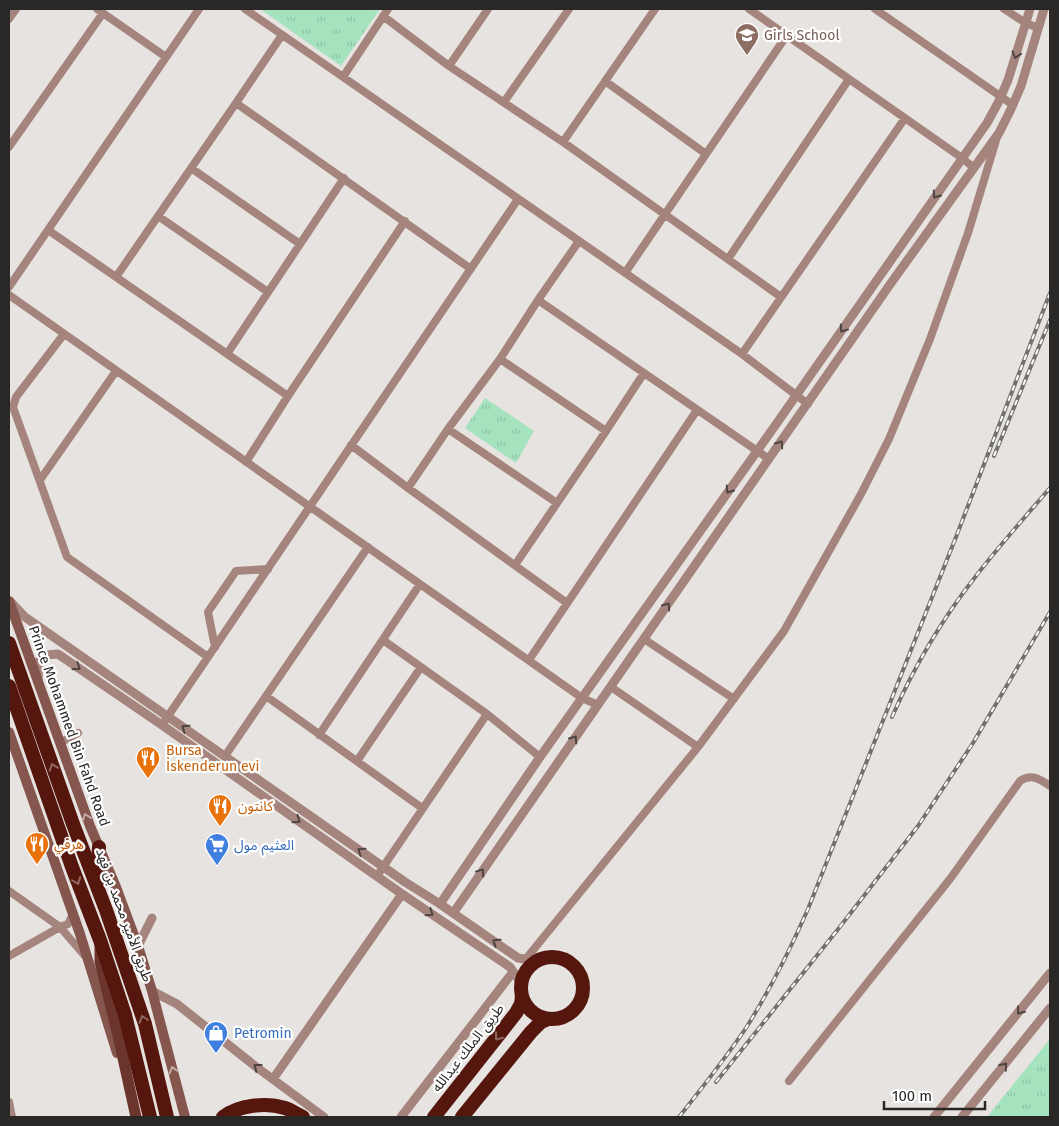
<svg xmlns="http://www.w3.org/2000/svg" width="1059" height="1126" font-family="'Fira Sans','Noto Sans Arabic',sans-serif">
<defs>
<pattern id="park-tufts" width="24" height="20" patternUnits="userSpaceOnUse" patternTransform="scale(1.25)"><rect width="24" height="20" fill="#a5e3bf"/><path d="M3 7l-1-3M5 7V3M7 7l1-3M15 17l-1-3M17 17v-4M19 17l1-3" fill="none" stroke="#8ec3a4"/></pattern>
</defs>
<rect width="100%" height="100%" fill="#e6e3e0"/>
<!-- park -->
<path fill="url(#park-tufts)" d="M260 9H380L341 66Z
M485 398 534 431 516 463 465 428Z
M1050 1039V1117H987Z"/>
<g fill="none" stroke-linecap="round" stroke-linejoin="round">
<!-- minor -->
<path stroke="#a5847d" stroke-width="8" d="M97 9 166 57
M245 9 742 354 808 404
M749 9 962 158 974 168
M875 9 1013 105
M1004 9 1026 23 1038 28
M383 16 449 66 563 142 781 297
M9 19 16 9
M449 66 488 9
M343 77 388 9
M605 81 706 154
M504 102 569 9
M236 103 471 269
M563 142 655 9
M9 147 103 13
M191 168 300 244
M158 216 268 292
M48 230 288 396
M728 259 849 79
M625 273 787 35
M116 277 236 103 282 35
M9 287 199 9
M9 295 582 698 598 705
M538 300 769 459
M64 334 16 397 13 407 67 557 208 657
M227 354 344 178
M742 354 905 118
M500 359 606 431
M448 429 557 503
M351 445 408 488 567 603
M246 462 288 396 405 221
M40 480 116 371
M408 488 448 429 500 359 538 300 579 241
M515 565 606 431 644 373
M644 639 734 699
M383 640 487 714 540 757
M215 647 208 612 236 571 268 569
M529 660 697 410
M611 687 698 747
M266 696 422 808
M162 725 518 199
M319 735 420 584
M60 743 78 733
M225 756 368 547
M357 761 421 667
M377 876 487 714
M9 891 60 927 9 956
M73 914 68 924 60 927 85 956
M525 960 698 747 784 631 861 494 889 439 930 339 968 233 997 137
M789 1081 950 879 1020 781C1031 773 1040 779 1050 786
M9 1102 12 1117"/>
<!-- tertiary -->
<path stroke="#a5847d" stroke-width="9" d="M10 601 25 617 405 882 440 904 518 958 531 960H539
M38 679 39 661 46 655 58 654 162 725 402 894 510 967 521 983
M440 904 540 757 772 430 987 123 999 101 1008 80 1030 9
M454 912 891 283 999 133 1011 109 1021 86 1044 9
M138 946 152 918
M152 991 177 1004 255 1066 324 1117
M273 1079 402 894
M401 1117 513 972
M934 1117 1050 973
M962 1117 1050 1008"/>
<!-- secondary -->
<path stroke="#85564d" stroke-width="10" d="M9 601 90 826 116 887 138 946 152 991 185 1117
M9 732 80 934 117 1053"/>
<!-- primary -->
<path stroke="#6c352b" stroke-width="11" d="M100 947V962L119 1040 136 1117"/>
<!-- motorway -->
<path stroke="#55160d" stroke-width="14" d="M9 643 73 824 106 910 145 1024 167 1117
M9 686 72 867 100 940 125 1015 150 1117
M99 847 98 862 101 878
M521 988a31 31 0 1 1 62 0a31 31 0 1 1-62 0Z
M223 1117C239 1105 266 1102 285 1108 291 1110 297 1114 303 1117
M434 1117 516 1013 521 1004 522 996
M462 1117 531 1032 541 1022 548 1019"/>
<!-- rail casing -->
<g stroke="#72716f" stroke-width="4">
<path id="rail" d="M994 456 1050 320
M892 717C914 667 942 619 976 576 999 546 1025 517 1050 488
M716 1082 839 928 918 826 973 743 1050 612
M679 1117C702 1088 725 1059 746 1028 770 990 790 950 808 909L956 537 1050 293"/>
</g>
<!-- rail -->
<use href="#rail" stroke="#fff" stroke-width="2" stroke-dasharray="5.5" stroke-linecap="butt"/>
</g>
<!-- one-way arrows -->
<defs><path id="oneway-chevron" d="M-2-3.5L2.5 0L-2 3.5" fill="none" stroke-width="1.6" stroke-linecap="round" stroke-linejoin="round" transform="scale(1.25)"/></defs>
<g stroke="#4e4441">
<use href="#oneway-chevron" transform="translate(1016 55) rotate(107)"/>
<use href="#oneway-chevron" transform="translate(936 195) rotate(125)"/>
<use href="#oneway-chevron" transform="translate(843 329) rotate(125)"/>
<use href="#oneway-chevron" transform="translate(780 444) rotate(-55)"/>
<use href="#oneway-chevron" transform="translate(729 490) rotate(125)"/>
<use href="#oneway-chevron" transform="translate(667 606) rotate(-55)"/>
<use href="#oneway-chevron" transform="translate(77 667) rotate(34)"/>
<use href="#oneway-chevron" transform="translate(185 728) rotate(-145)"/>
<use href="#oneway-chevron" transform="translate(574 739) rotate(-55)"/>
<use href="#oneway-chevron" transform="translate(297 820) rotate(35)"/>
<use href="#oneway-chevron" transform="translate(361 851) rotate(-145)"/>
<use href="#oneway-chevron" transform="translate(481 872) rotate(-56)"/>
<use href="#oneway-chevron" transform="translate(430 913) rotate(34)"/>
<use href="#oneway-chevron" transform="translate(496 942) rotate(-145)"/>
<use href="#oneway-chevron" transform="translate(1020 1011) rotate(129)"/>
<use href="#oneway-chevron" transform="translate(1004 1066) rotate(-51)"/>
<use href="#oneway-chevron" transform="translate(257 1067) rotate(-143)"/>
</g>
<g stroke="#906862">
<use href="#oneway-chevron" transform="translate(53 767) rotate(-110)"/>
<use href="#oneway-chevron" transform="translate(77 881) rotate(69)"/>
<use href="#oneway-chevron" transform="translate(143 1019) rotate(-108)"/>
<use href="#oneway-chevron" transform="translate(498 1037) rotate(128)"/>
</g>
<g stroke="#c2aaa6">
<use href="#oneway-chevron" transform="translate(86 817) rotate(-110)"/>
<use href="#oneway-chevron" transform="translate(173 1070) rotate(-105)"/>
</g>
<!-- icons -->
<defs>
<g id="school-pin" transform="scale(1.25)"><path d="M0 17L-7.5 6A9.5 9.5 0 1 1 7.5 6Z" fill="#8d6e63" stroke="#fff"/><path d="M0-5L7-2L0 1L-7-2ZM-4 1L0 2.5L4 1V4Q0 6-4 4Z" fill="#fff"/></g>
<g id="restaurant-pin" transform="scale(1.25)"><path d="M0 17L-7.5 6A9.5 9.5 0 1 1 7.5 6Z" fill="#e8710a" stroke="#fff"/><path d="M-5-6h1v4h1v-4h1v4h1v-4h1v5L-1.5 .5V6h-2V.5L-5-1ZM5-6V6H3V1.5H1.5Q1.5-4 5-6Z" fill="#fff"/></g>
<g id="supermarket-pin" transform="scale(1.25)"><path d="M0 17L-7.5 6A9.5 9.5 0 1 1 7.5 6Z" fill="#3f7fe0" stroke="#fff"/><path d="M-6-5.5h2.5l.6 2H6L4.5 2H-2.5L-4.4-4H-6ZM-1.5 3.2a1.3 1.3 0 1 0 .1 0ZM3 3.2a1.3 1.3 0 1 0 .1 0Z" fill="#fff"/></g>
<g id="shop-pin" transform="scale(1.25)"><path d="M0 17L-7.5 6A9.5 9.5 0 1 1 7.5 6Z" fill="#3f7fe0" stroke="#fff"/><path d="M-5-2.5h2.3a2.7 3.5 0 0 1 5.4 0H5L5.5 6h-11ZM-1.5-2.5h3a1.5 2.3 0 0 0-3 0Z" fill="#fff"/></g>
</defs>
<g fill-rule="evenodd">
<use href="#school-pin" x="747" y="35"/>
<use href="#restaurant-pin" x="148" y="758"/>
<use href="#restaurant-pin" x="220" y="806"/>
<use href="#restaurant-pin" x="37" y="844"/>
<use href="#supermarket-pin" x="217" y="845"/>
<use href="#shop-pin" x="216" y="1033"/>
</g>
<g text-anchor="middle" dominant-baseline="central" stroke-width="4.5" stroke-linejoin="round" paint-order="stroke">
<!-- education labels -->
<g font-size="14" fill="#785e54" stroke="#fff" text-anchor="start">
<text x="764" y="35">Girls School</text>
</g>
<!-- street labels -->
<g font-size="14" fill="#292827" stroke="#fff">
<text transform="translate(69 726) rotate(70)">Prince Mohammed Bin Fahd Road</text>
<text transform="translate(124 915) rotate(70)">طريق الأمير محمد بن فهد</text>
<text transform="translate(468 1048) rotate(-52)">طريق الملك عبدالله</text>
</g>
<!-- food labels -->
<g font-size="14" fill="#c56008" stroke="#fff" text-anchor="start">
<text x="166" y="750">Bursa<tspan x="166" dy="16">İskenderun evi</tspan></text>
<text x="238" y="806">كانتون</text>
<text x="54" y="844">هرفي</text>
</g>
<!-- shop labels -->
<g font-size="14" fill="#366cbe" stroke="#fff" text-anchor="start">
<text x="234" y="845">العثيم مول</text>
<text x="234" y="1033">Petromin</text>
</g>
</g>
<!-- border -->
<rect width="1059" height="1126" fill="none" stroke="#292827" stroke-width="20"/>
<!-- scale -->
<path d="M884 1101v8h101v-8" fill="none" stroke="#292827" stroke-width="2.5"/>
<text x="892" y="1101" font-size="15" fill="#292827" stroke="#ffffff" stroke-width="4" paint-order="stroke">100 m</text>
</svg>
